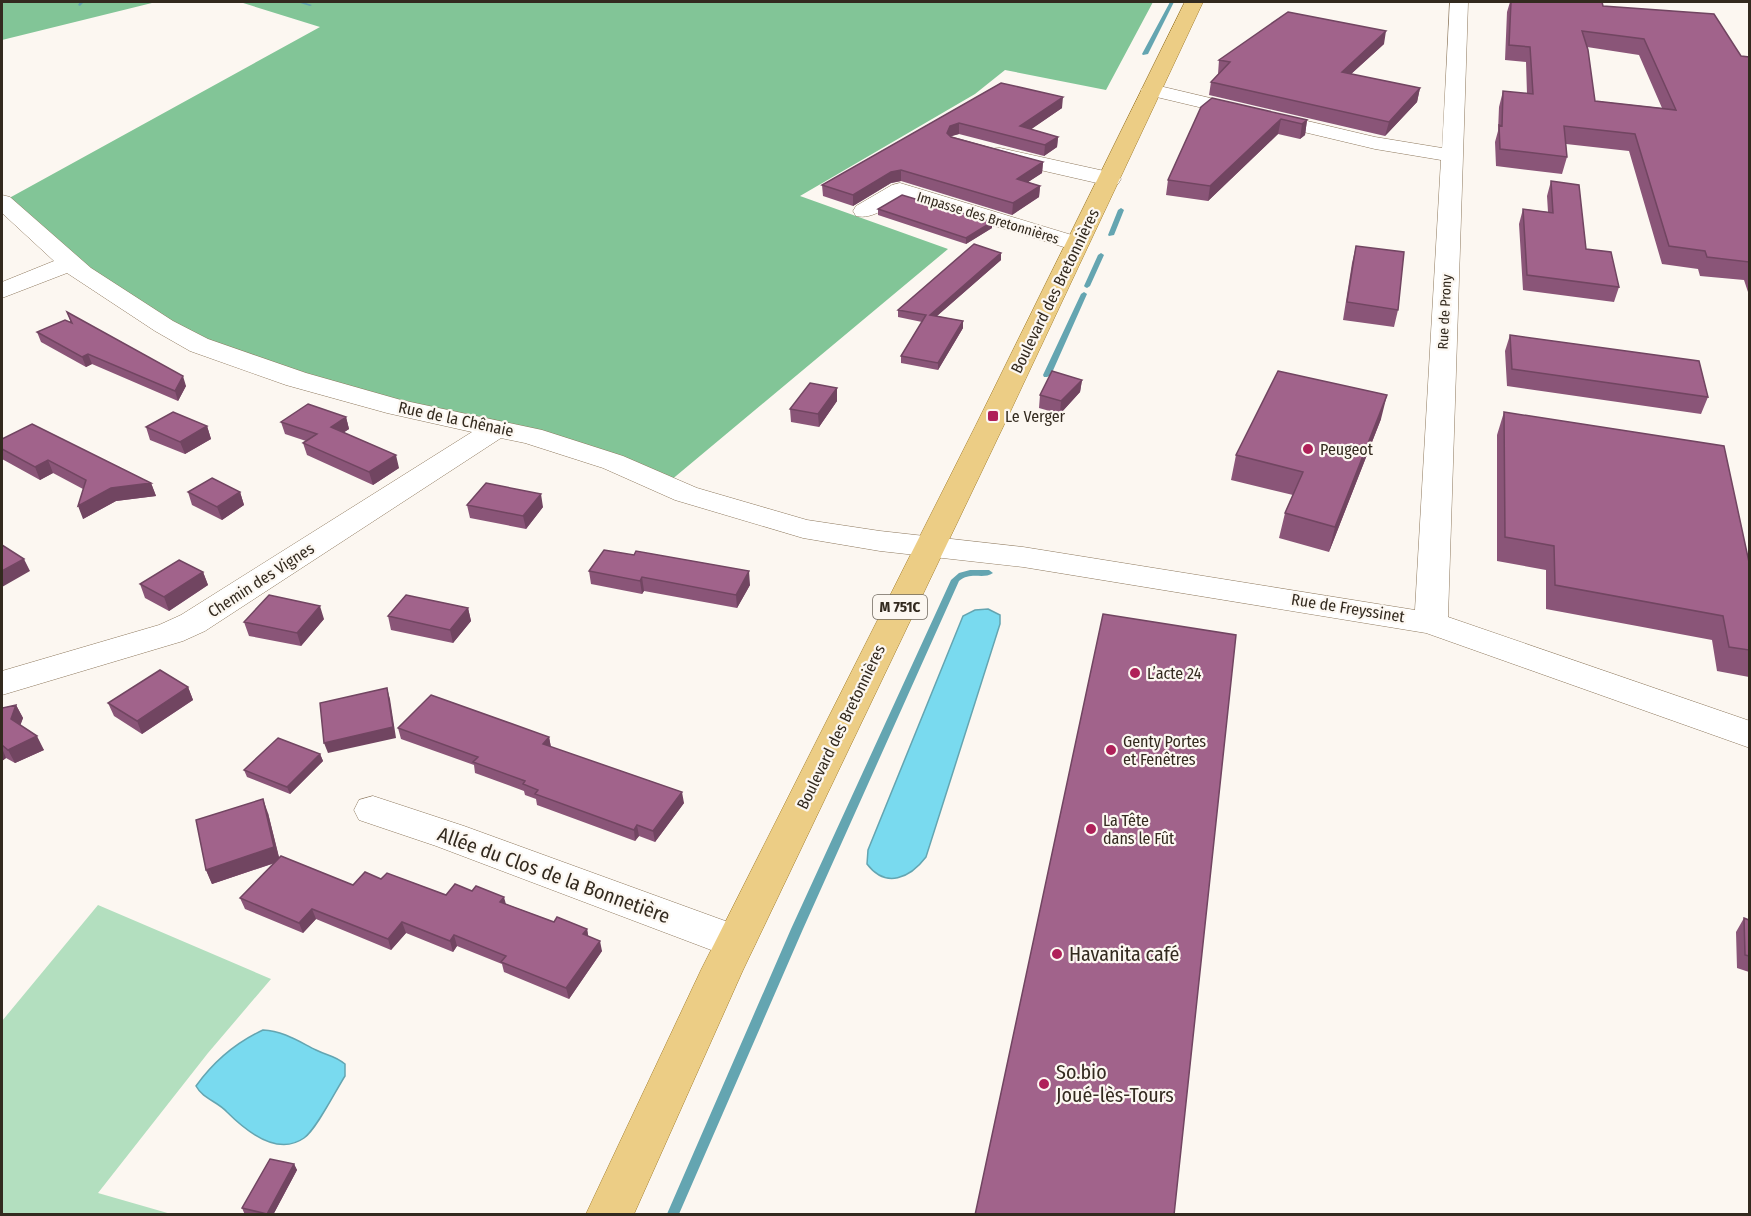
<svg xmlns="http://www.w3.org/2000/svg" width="1751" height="1216" font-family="'Fira Sans Condensed',sans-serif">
<rect width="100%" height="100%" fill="#fcf7f1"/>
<!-- green -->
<path fill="#b3dfbf" d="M98 905 271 979 208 1053 98 1193 171 1214H2V1021Z"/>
<!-- forest -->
<path fill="#82c597" d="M2 2H156L2 40Z
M240 2H1153L1106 90 1005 70 975 94 800 196 948 249 664 486 613 462 296 379 142 313 2 202 320 27Z"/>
<!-- water -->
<path fill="#79daef" stroke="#64a5b1" stroke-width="1.5" d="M988 609 1000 615V624L926 857C910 878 886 889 867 864L868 850 963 616 975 610Z
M263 1030C283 1031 298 1041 316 1050 328 1056 334 1055 345 1064V1076C336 1090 316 1130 304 1138 277 1157 245 1130 227 1112 217 1101 203 1099 196 1086 214 1061 235 1043 263 1030Z"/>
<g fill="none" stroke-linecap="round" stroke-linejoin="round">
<!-- stream -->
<path fill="#64a5b1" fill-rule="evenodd" d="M80 2H84L80 6 78 5Z
M297 2H303L312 5 310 6Z
M1170 2H1174L1148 54 1143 55 1142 54Z
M1121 208 1124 210 1114 235 1109 236 1108 235 1118 210Z
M1101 253 1104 255 1090 286 1087 288 1085 287 1084 286 1098 255Z
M1084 292 1087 294 1051 375 1047 377H1044L1043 375 1081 294Z
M970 570H989L993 573C983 580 971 571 959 581L803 929 679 1214H667L791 929 951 580 959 573Z"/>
<!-- minor casing -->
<g stroke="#8e795e" stroke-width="1">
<path id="minor" d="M1450 2H1468L1448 617 1750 721V748L1426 633 1023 567 880 551 803 538 675 500 603 468 525 443 501 438 205 631 183 641 2 695V671L159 625 181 615 472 432 387 413 286 385 190 351 155 331 67 273 2 298V282L54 261 2 213V195L10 197 91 268 173 321 208 339 306 373 401 400 542 430 623 456 697 488 807 520 880 531 1023 547 1415 610 1441 160 1375 149 1144 94 1141 90 1144 86 1151 84 1375 137 1442 148Z
M1000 148 1118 174 1121 179 1118 184 1110 186 992 159 989 154 992 149Z
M900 183 1085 239 1089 244 1085 249 1077 251 902 198C888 206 873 220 856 216L853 211 856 206 892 185Z
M373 796 464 826 750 930 756 942 750 954 735 959 436 846 359 820 354 810 359 800Z"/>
</g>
<!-- major casing -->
<g stroke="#a37e2c" stroke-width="1">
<path id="major" d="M1185 2H1203L1003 427 743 970 634 1214H586L701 970 975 427Z"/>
</g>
<!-- minor -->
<use href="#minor" fill="#fff" fill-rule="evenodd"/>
<!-- major -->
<use href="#major" fill="#eccd85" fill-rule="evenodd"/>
</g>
<!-- wall -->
<path fill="#8a5578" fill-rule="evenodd" d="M1510 2H1602L1603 6 1741 56 1749 57V295L1744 280 1700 276 1698 269 1662 264 1629 151 1566 144 1567 157 1562 174 1496 166 1495 142 1498 131 1499 107 1503 91 1527 94 1526 62 1505 60 1507 12ZM1587 47 1639 55 1662 108 1595 101Z
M1384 44 1351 74 1420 88 1417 102 1385 136 1209 95 1211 82 1218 74 1219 60Z
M1001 83 1062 108 1031 129 1058 137 1057 147 1044 156 959 134 950 136 1043 162 1042 173 1028 182 1040 186 1039 197 1012 215 901 181 891 183 853 206 823 196 822 185Z
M1201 107 1307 120 1305 135 1300 139 1278 134 1208 201 1166 195 1168 180Z
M1551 181 1586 249 1619 287 1614 302 1523 290 1519 224 1523 209 1548 212 1547 196Z
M878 209 992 228 966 244 878 215Z
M1356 246 1398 310 1394 327 1343 320 1352 263Z
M1001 253V260L937 316 963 321V328L938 370 901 363V356L922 322 898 317V310Z
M67 312 186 386 178 401 92 364 86 367 41 342 37 332 71 323Z
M1510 335 1708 397 1701 414 1507 386 1505 351Z
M1082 380 1080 392 1060 414 1039 408 1040 395Z
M837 388V401L819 427 791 422 790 409Z
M1504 412 1749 562V677L1717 671 1712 640 1546 609V570L1497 561V435Z
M346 417 349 429 344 432 399 468 373 485 307 455 303 443 306 441 285 434 281 422Z
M1381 419 1329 552 1279 538 1285 513 1293 495 1231 480 1236 455Z
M207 426 211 439 185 454 150 440 146 427Z
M2 439 151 483 156 496 116 501 83 519V489L53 473 40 480 2 459Z
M188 492H240L244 505 222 520 192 505Z
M467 505 543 507 526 529 470 518Z
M589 571 750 585 737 608 644 591 642 594 591 584Z
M203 572 208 585 169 611 145 598 140 584Z
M468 608 471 621 453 643 391 630 388 616Z
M324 619 301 646 249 636 244 622Z
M188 687 193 700 142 734 114 716 108 703Z
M16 705 23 718 20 725 44 750 15 763 6 758 2 761V708Z
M398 728 549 737 551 747 684 803 655 842 639 836 635 841 537 805 536 799 525 795 524 791 475 773 474 765 401 739Z
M320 754 323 761 290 794 247 777 244 770Z
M268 813 279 858 353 885 381 879 446 895 506 904 554 922 587 929 588 936 602 951 569 999 504 972 502 964 457 946 453 952 406 933 391 950 316 919 303 933 245 909 240 898 275 863 212 884 206 870Z
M1744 918 1749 920V972L1737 968 1736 932Z
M294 1164 297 1170 273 1215H245L242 1208Z"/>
<!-- shaded-wall -->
<path fill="#714561" d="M1386 31 1384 44 1339 85 1342 72Z
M1420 88 1417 102 1385 136 1389 122Z
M1063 97 1062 108 1020 137V126Z
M1281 119 1278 134 1208 201 1210 186Z
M1307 120 1305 135 1300 139 1302 124Z
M959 123V134L949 137 947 133 950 126Z
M1058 137 1057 147 1044 156 1045 145Z
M1043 162 1042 173 1016 190 1017 179Z
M901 170V181L891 183 853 206V195L891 172Z
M1040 186 1039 197 1012 215 1013 203Z
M992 222V228L966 244V238Z
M1001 253V260L930 322V315Z
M963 321V328L938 370V363Z
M88 354 92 364 86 367 82 357Z
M183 376 186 386 178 401 175 391Z
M1082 380 1080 392 1060 414 1061 401Z
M837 388V401L819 427 818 414Z
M1387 395 1381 419 1329 552 1335 527Z
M346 417 349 429 334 439 331 427Z
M207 426 211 439 185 454 180 442Z
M396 455 399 468 373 485 369 472Z
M48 460 53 473 40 480 35 467Z
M151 483 156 496 116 501 83 519 78 506 111 488Z
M240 492 244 505 222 520 217 507Z
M541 494 543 507 526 529 523 516Z
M24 559 30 571 2 587V571Z
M749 571 750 585 737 608 736 595Z
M203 572 208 585 169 611 164 597Z
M642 577 644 591 642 594 640 581Z
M320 606 324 619 301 646 297 633Z
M468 608 471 621 453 643 450 630Z
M188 687 193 700 142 734 137 721Z
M387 688 390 699 396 738 328 753 324 743Z
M16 705 23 718 18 732 11 719Z
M37 736 44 750 15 763 8 750Z
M549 737 551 748 543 744Z
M2 748 6 758 2 761Z
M320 754 323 761 290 794 287 787Z
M682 792 684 803 655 842 653 831Z
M263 799 268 813 280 861 212 884 206 870Z
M637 825 639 836 635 841 634 830Z
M504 897 507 908 500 902Z
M312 909 316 919 303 933 299 923Z
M402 922 406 933 391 950 388 939Z
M587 929 589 940 583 934Z
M454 935 457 946 453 952 450 941Z
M600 941 602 951 569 999 566 988Z
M294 1164 297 1170 273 1215H267V1214Z"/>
<!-- building -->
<path fill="#a1638b" stroke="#714561" stroke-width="1.5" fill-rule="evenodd" d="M1511 2H1602L1603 6 1714 14 1741 56 1749 57V262L1707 257 1705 251 1669 246 1635 134 1564 126 1567 157 1500 149 1499 125 1502 126 1503 91 1533 94 1530 47 1509 45ZM1582 31 1644 39 1676 110 1595 101 1588 50Z
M1288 12 1386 31 1342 72 1420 88 1389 122 1211 82 1230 62 1219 60Z
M1001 83 1063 97 1020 126 1058 137 1045 145 959 123 950 126 947 133 951 137 1043 162 1017 179 1040 186 1013 203 901 170 891 172 853 195 822 185Z
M1212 98 1307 120 1302 124 1281 119 1210 186 1168 180 1201 107Z
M1551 181 1579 185 1586 249 1611 252 1619 287 1527 275 1523 209 1553 213Z
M902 195 992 222 966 238 878 209Z
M974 244 1001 253 930 315 963 321 938 363 901 356 926 315 898 310Z
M1356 246 1404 252 1398 310 1347 302Z
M67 312 183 376 175 391 88 354 82 357 37 332 65 320 72 323Z
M1510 335 1699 361 1708 397 1512 369Z
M1052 371 1082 380 1061 401 1040 395Z
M1278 371 1387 395 1335 527 1285 513 1303 472 1236 455Z
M810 383 837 388 818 414 790 409Z
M308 404 346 417 331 427 396 455 369 472 303 443 317 434 281 422Z
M173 412 207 426 180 442 146 427Z
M1504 412 1724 446 1749 562V650L1729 647 1723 616 1555 585 1554 546 1505 537Z
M32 424 151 483 111 488 78 506 86 480 48 460 35 467 2 449V439Z
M212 478 240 492 217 507 188 492Z
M486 483 541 494 523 516 467 505Z
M2 545 24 559 2 571Z
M604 550 634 555 636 551 749 571 736 595 642 577 640 581 589 571Z
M179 560 203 572 164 597 140 584Z
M269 595 320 606 297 633 244 622Z
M406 595 468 608 450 630 388 616Z
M1103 614 1236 635 1174 1215H975Z
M160 670 188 687 137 721 108 703Z
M387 688 393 727 324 743 320 703Z
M431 695 549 737 543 744 682 792 653 831 637 825 634 830 535 794 538 790 523 784 525 781 473 762 478 757 398 728Z
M16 705 11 719 37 736 8 750 2 745V708Z
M278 738 320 754 287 787 244 770Z
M263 799 274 847 206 870 196 820Z
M281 856 353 885 365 872 381 879 387 873 446 895 455 884 472 891 476 886 504 897 500 902 554 922 557 917 587 929 583 934 600 941 566 988 501 962 506 956 454 935 450 941 402 922 388 939 312 909 299 923 240 898Z
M1744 918 1749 920V956L1745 955Z
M270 1159 294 1164 267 1214 242 1208Z"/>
<!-- markers -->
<g fill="#af2059" stroke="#fcf7f1" stroke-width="2">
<rect x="987" y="410" width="12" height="12" rx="3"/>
<circle cx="1308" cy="449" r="6"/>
<circle cx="1135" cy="673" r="6"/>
<circle cx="1111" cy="750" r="6"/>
<circle cx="1091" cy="829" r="6"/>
<circle cx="1057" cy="954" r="6"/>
<circle cx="1044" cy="1084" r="6"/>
</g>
<g text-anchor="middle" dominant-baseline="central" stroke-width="4.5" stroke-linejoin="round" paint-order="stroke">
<!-- far-street labels -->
<g font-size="14" fill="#332a1f" stroke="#fcf7f1">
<text transform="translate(988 218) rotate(17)">Impasse des Bretonnières</text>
<text transform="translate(1445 312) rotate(-87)">Rue de Prony</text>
</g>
<!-- shield labels -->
<rect fill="#fcf7f1" stroke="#6f685e" stroke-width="1.5" x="873" y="595" width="54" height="24" rx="4.5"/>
<g font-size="15" font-weight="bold" fill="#332a1f">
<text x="900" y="607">M 751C</text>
</g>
<!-- street labels -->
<g font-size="16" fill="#332a1f" stroke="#fcf7f1">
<text transform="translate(1055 291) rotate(-64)">Boulevard des Bretonnières</text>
<text transform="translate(456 419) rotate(12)">Rue de la Chênaie</text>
<text transform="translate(261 580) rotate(-33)">Chemin des Vignes</text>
<text transform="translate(1348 608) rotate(9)">Rue de Freyssinet</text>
<text transform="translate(841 727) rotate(-64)">Boulevard des Bretonnières</text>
</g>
<!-- poi labels -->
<g font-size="16" fill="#332a1f" stroke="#fcf7f1" text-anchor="start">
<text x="1005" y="416">Le Verger</text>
<text x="1320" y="449">Peugeot</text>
<text x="1147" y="673">L’acte 24</text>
<text x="1123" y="741">Genty Portes<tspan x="1123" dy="18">et Fenêtres</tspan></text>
<text x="1103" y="820">La Tête<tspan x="1103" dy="18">dans le Fût</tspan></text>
</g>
<!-- near-street labels -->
<g font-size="20" fill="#332a1f" stroke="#fcf7f1">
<text transform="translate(554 875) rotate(20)">Allée du Clos de la Bonnetière</text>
</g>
<!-- near-poi labels -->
<g font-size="20" fill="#332a1f" stroke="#fcf7f1" text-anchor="start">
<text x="1069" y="954">Havanita café</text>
<text x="1056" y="1072">So.bio<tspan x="1056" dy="23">Joué-lès-Tours</tspan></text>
</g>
</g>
<!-- border -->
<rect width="1751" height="1216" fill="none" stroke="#332a1f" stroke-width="6"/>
</svg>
